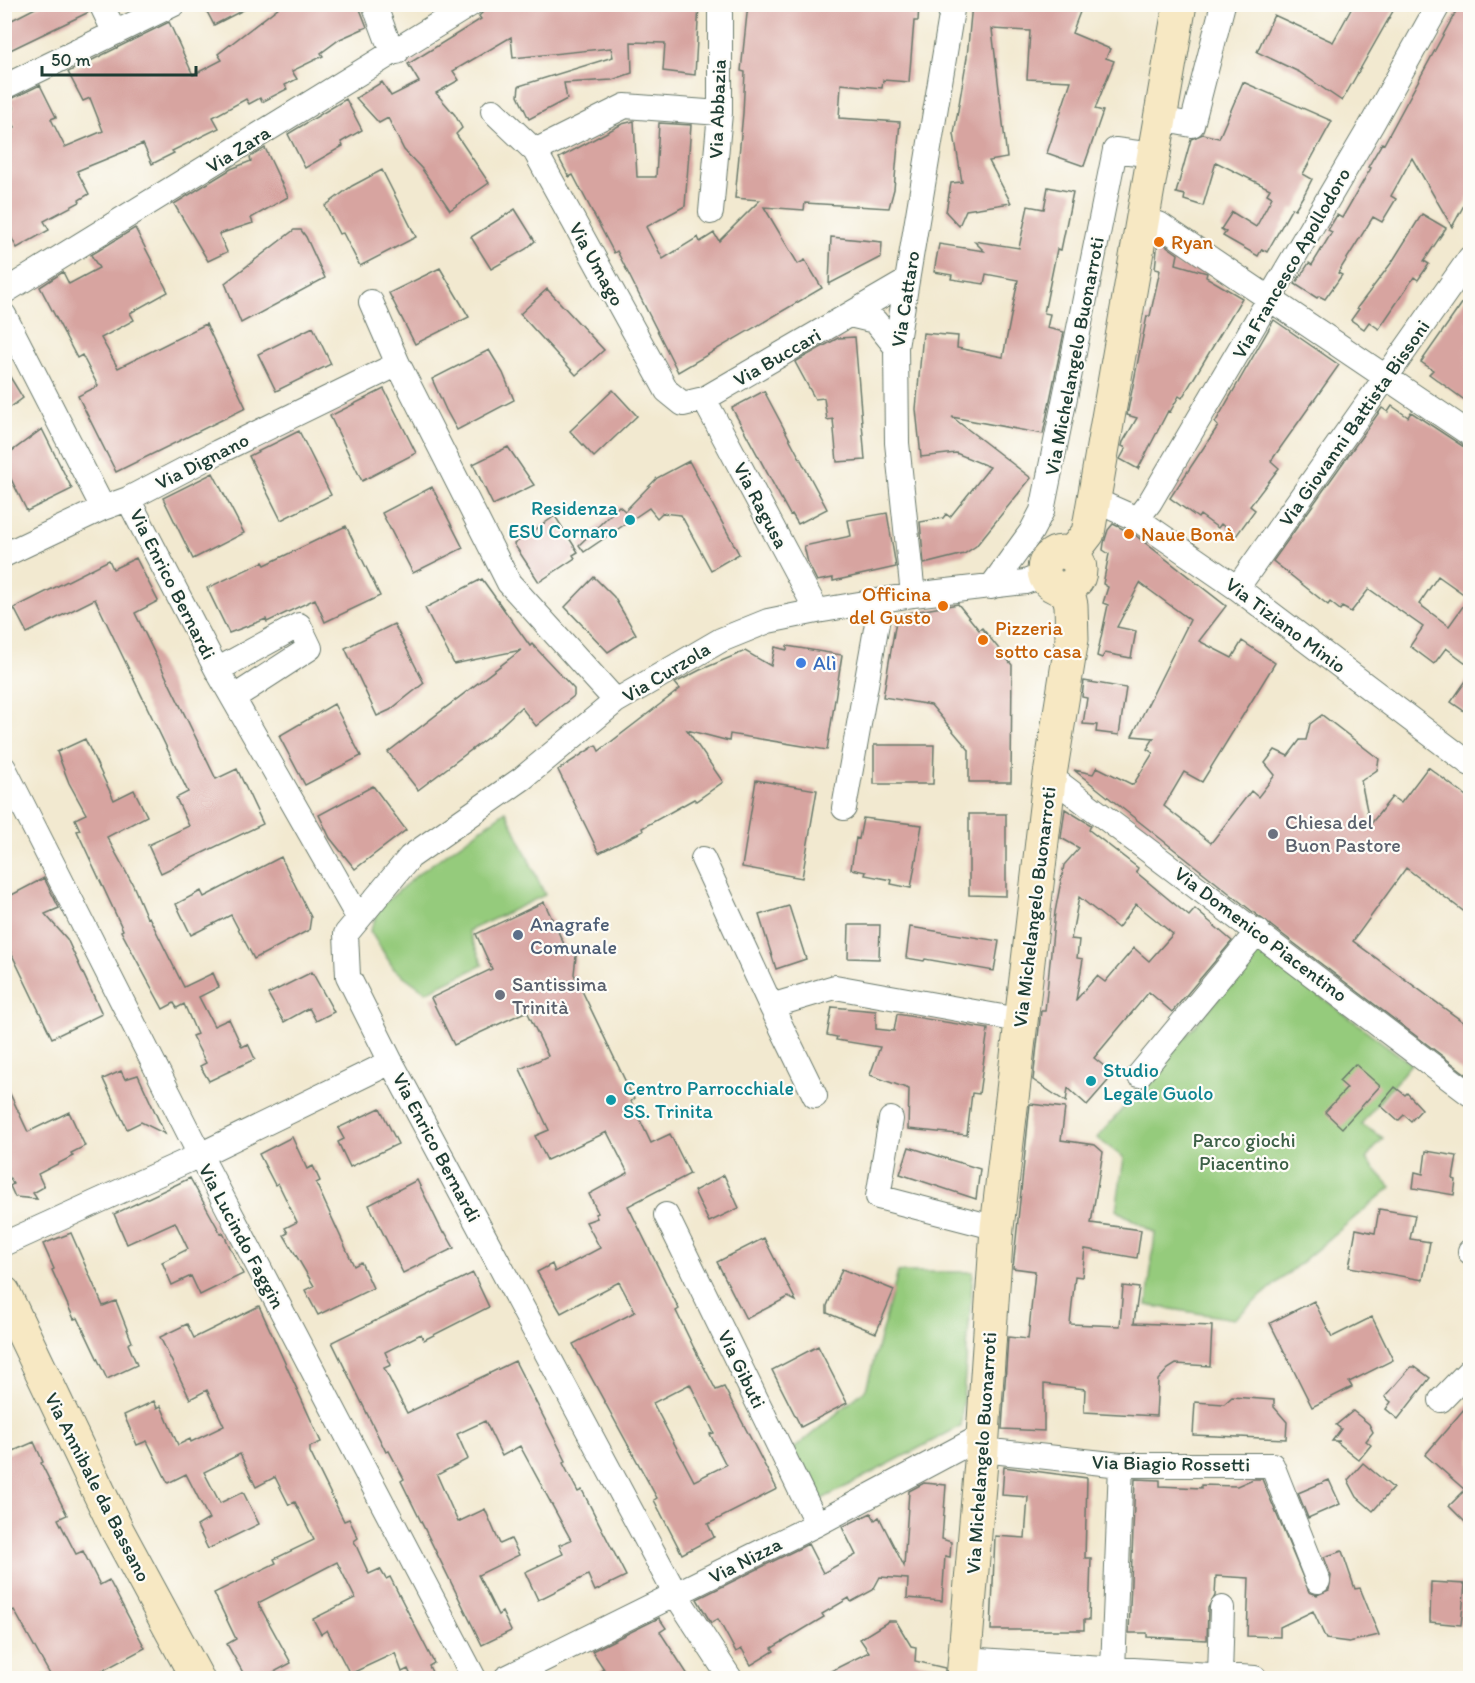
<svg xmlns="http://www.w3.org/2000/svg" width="1475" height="1683" font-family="Itim,sans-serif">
<rect width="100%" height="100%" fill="#fdfcf7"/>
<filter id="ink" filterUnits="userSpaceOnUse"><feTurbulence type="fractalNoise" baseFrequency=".0167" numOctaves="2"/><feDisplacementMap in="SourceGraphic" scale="12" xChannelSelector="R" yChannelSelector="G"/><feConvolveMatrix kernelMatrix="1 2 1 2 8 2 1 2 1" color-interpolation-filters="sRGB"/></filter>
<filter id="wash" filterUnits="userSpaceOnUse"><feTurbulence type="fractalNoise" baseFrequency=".008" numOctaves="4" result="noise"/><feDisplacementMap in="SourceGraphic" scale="24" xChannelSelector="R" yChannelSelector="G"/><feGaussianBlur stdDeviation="1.35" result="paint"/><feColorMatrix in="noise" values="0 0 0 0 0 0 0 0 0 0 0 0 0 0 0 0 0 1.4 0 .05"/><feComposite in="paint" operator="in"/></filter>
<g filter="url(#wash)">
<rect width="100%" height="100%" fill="#f2e9d0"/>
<!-- green -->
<path fill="#95cb7c" stroke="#5a8458" stroke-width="1.5" d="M506 811 545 895 468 931 483 965 426 992 394 969 370 931 380 907 418 874Z
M1260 951 1411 1064 1361 1124 1383 1138 1366 1159 1391 1187 1234 1319 1147 1305 1155 1233 1116 1210 1124 1158 1097 1138Z
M898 1272H973L961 1426 809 1506 789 1453 866 1389Z"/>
<g id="blocks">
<!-- building -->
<path fill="#d7a4a0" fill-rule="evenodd" d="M43 4H87L89 12 4 53V24Z
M203 4H255L214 25Z
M283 4H358L367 27 340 39 321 53 323 56 292 71 297 79 285 85 287 89 262 102 260 98 249 104 246 99 213 117 219 128 172 151 174 153 152 164 143 144 77 171 89 194 79 200 80 202 44 221 49 230 17 248 4 224V132L15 127 7 113 14 109 9 100 40 85 56 117 51 119 65 147 103 131 90 98 83 101 68 72 169 22 193 75 222 60 218 54Z
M491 4H699L695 75 663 71 665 43 631 42 632 73 612 80 564 83 567 99 529 119 518 96 519 86 613 57 611 48 513 58 511 37 453 71 459 80 436 93 455 115 462 128 456 134 489 183 450 210 422 169 404 150 388 118 379 123 356 98 382 82 391 96 419 82 408 64 481 19 479 16Z
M748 4H919L918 21H914L909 82 883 80 882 88 841 84 839 118 900 122 894 189 889 208 805 203 804 210 764 207 798 264 805 260 822 288 678 372 617 251 614 253 573 175 569 177 559 158 622 124 634 121 637 177H656L659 123 691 125 685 206 646 227 663 259 698 237 700 242 714 233 719 241 760 200 735 198 743 113 745 72 741 71Z
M972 4H1083L1072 33 1110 49 1106 58 1114 61 1095 109 1103 111 1084 166 1047 153 1071 81 1027 79 1030 31 992 29 1007 158 989 161 1011 203 966 210 959 226 946 212 951 183 962 182 954 134 967 57Z
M1354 4H1397L1342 101 1299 72 1257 52 1274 15 1333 42Z
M1460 4H1470V194L1452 227 1412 158 1391 196 1396 199 1382 222 1373 217 1338 273 1342 275 1325 299 1319 296 1317 298 1295 284 1309 263 1312 265 1332 232 1328 230 1337 215 1342 218 1371 168 1368 167 1382 143 1384 144Z
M1243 82 1332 121 1303 174 1312 179 1305 193 1295 209 1292 208 1267 252 1262 249 1258 256 1223 236 1226 232 1221 229 1232 212 1256 227 1272 197 1267 194 1270 189 1216 162 1203 206 1184 200 1185 195 1176 193 1191 139 1203 134 1219 138Z
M346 99 362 130 341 142 343 146 305 168 288 134Z
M265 148 288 197 251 218 253 223 219 234 227 252 208 261 174 204 231 169 251 161 250 157Z
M382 170 416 237 360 266 343 233 339 234 325 206 352 186Z
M1048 187 1073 192 1061 250 1057 249 1044 313 1050 314 1047 328 1064 332 1043 434 952 417 1031 478 976 546 964 554 924 564 920 522 943 518 946 514 950 517 990 467 956 453 921 457 916 409 923 333 958 336 957 348 1003 357 1018 280 986 274 984 284 951 279 952 275 934 272 939 244 984 251 974 241 1019 248 1028 206 1044 209Z
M515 209 535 241 526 249 491 269 471 237Z
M1422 214 1446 228 1424 261 1429 264 1418 280 1414 277 1379 329 1369 322 1364 329 1351 320 1359 309 1357 308 1392 262Z
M135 228 168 292 130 313 134 320 101 338 118 368 206 324 246 408 116 472 78 396 98 386 82 355 77 358 40 287 63 272 69 284 99 268 91 255Z
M294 230H301L306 237 325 278 241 323 225 283Z
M831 237 882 242 881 257 829 284Z
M1158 240 1178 254 1176 264 1207 273 1206 277 1242 298 1182 398 1179 396 1170 412 1168 411 1138 469 1120 459 1126 448 1122 446 1123 442 1137 418 1127 415 1147 316H1150L1160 270 1155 269Z
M440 268 469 317 415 344 389 293Z
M547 289 604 350 576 375 520 314Z
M1470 292V404L1429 374 1433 370 1421 362Z
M1274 320 1339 365 1271 461 1279 468 1250 506 1255 510 1236 536 1221 524 1218 528 1200 515 1198 518 1170 498 1218 426 1215 423Z
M313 327 331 364 276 391 258 354Z
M855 337 865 460 837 462 833 419 827 420 824 398 815 399 795 362 838 338Z
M489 350 503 373 514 400 457 430 446 410 432 379Z
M4 367 23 398 4 412Z
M384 389 416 453 362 481 330 416Z
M613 390 637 416 594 457 570 431Z
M764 391 827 509 798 524 792 514 790 515 732 408Z
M1392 406 1408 417 1411 412 1470 451V666L1446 648 1434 664 1410 646 1423 627 1369 589 1351 612 1342 607 1340 610 1330 602 1328 605 1273 561 1382 408 1388 412ZM1438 576 1469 598 1449 626 1419 604Z
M42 429 72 489 27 511 4 465V457Z
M299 431 331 495 281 520 249 456Z
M508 447 534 485 493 505 473 464Z
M689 461 739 554 711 570 681 515 662 513 657 518 649 508 584 552 579 545 619 506 625 511 657 478Z
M213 473 244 533 193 559 163 498Z
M432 487 463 548 413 573 382 513Z
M887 513 896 567 833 581V578L817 581 808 563 804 546 851 536 848 520Z
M555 516 578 552 573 555 575 558 539 582 514 544Z
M1113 524 1135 535 1226 606 1199 641 1232 658 1242 641 1275 663 1202 782 1184 772 1164 806 1211 843 1251 791 1258 797 1275 775 1265 763 1275 750 1288 756 1300 740H1306L1310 724 1322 715 1379 759 1377 770 1361 781 1370 825 1392 797 1401 803 1428 767 1470 799V916L1406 868 1353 941 1470 1027V1077L1253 912 1074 770 1093 774 1097 767 1133 785 1153 753 1147 749 1154 738 1132 736 1190 620 1140 583 1117 627 1136 631 1131 658 1105 653 1102 658 1097 656 1108 605 1103 603 1108 587 1103 584 1109 554 1103 550 1104 543 1108 530Z
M346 526 380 596 325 622 315 599 267 622 266 619 229 633 207 588 263 562 265 565Z
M136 558 158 601 135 613 216 779 237 769 263 824 161 873 148 845 189 826 176 798 188 792 95 599 27 633 14 608 109 560 113 569Z
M594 577 614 597 636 634 608 652 565 607Z
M482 579 530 646 532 644 574 689V696L536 726 521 707 491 735 418 790 388 752 521 650 454 664 425 608Z
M958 604 979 630 982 628 1012 665 1011 782H969V750L931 705 883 697 897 615Z
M394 624 424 683 390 710 377 716 345 648Z
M787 646 842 655 827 750 730 734 729 741 687 730 723 782 696 801 694 799 642 828 643 831 599 853 558 770 596 745 599 751 680 689 675 683 700 670 745 651 771 666 775 647 787 650Z
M1470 675V715L1451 702Z
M1084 681 1126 688 1119 735 1096 732 1097 725 1083 724 1087 698 1082 697Z
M334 704 361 756 305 785 279 736Z
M85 739 114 800 134 790 147 816 107 837 133 885 147 918 149 917 184 987 213 973 219 987 199 997 214 1026 229 1019 242 1047 248 1044 255 1059 209 1081 200 1066 206 1063 192 1036 197 1034 184 1004 177 1008 174 1003 163 1009 121 931 123 930 77 831 80 830 75 819 86 814 69 783 57 752Z
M874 745H934L933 784H874Z
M756 780 817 790 802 878 742 867Z
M373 786 406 830 355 869 330 838 319 815Z
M1065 809 1091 825 1089 830 1138 868 1136 872 1189 916 1195 909 1232 941 1172 1012 1149 992 1094 1058 1114 1074 1087 1105 1068 1088 1066 1102 1033 1080 1041 1011H1045L1055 912 1064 865 1079 848 1061 838ZM1079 897 1118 928 1136 904 1173 934 1149 961 1134 948 1105 982 1097 976 1076 1000 1083 959 1077 958 1079 940 1071 939Z
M969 814H1006V896L969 895Z
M863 818 922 825 911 888 891 884 892 880 865 875 866 872 851 869 856 838 859 839Z
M281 857 311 917 309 930 254 959 231 915 191 935 176 904 201 891 204 897Z
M44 878 59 908 45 914 67 939 102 1014 52 1038 4 938V899Z
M544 902 564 944 576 956 574 974 634 1099 631 1101 651 1143 670 1134 690 1174 628 1206 679 1309 676 1311 693 1346 716 1390 724 1387 777 1489 708 1524 714 1537 682 1554 654 1500 657 1498 573 1344 635 1312 619 1282 561 1313 537 1272 552 1264 555 1272 600 1248 586 1222 597 1218 595 1214 598 1213 589 1194 628 1173 607 1132 547 1160 535 1136 549 1130 520 1069 548 1056 527 1011 454 1045 431 998 492 969 476 934ZM690 1384 714 1433 710 1434 726 1465 694 1481 653 1403Z
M789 906 806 959 776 969 759 915Z
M849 925H880L879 959 848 958Z
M910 927 999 941 994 971 925 959 924 961 906 958Z
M312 972 334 1012 316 1021 309 1008 284 1022 268 994Z
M832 1007 876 1011V1029L894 1031 897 1014 988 1029 979 1094 972 1093 967 1135 908 1129 909 1089 870 1075 880 1047 836 1040 837 1037 827 1035Z
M1355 1064 1380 1086 1342 1128 1325 1112 1347 1088 1339 1081Z
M121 1071 125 1079 138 1075 165 1134 141 1122 127 1129 103 1079Z
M4 1081 28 1132 69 1112 85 1146 71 1153 73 1156 38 1174 44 1187 33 1193 37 1199 15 1197 10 1186 13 1184 4 1167Z
M1395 1087 1405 1095 1407 1093 1422 1109 1411 1121 1404 1115 1398 1121 1380 1105Z
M1030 1104 1065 1108 1061 1140 1095 1145 1103 1152 1091 1223 1141 1230 1137 1258 1085 1249 1082 1277 1075 1276 1070 1324 1120 1326 1123 1286 1139 1288 1134 1323 1212 1326 1210 1366 1176 1364 1168 1369 1158 1380 1156 1416 1084 1412 1085 1389 1044 1384V1431L1002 1429 1008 1337 1028 1339 1035 1271 1013 1268Z
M380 1108 398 1144 350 1167 338 1142 344 1139 338 1128Z
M292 1137 307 1169 313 1166 320 1181 316 1183 354 1266 361 1262 373 1288 318 1315 305 1290 314 1286 284 1235 288 1233 285 1228 297 1222 278 1183 275 1185 259 1154Z
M909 1147 980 1169 976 1199 900 1174Z
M1426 1151 1457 1156 1453 1179 1456 1180 1454 1195 1413 1188 1415 1172 1423 1174Z
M724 1175 739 1208 709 1222 694 1191Z
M190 1178 221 1234 223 1233 243 1274 200 1295 191 1276 172 1285 162 1262 188 1249 175 1222 127 1244 114 1214Z
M417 1180 443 1233 445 1232 454 1248 403 1273 369 1205Z
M1379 1209 1415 1215 1410 1239 1430 1242 1423 1280 1349 1267 1356 1229 1375 1233Z
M71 1233 103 1306 116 1301 132 1342 128 1344 137 1365 107 1379 78 1318 74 1319 52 1270 54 1269 43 1244Z
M764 1238 796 1301 788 1297 746 1319 717 1262Z
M842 1269 894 1290 876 1333 827 1313V1306Z
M473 1273 489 1307 424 1340 421 1334 385 1352 391 1365 384 1368 407 1413 515 1361 566 1461 563 1463 578 1492 582 1490 626 1576 595 1591 588 1575 538 1600 525 1572 563 1554 559 1545 571 1540 520 1446 502 1456 485 1421 457 1434 468 1459 437 1475 458 1522 485 1509 500 1544 511 1539 519 1555 478 1575 498 1615 502 1612 511 1631 482 1645 401 1481 404 1479 389 1451 386 1452 332 1342Z
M1314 1301 1332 1337 1372 1317 1393 1360 1349 1382 1352 1387 1312 1407 1270 1323Z
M259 1306 321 1442 310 1447V1452L344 1521 349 1519 358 1538 354 1541 369 1574 380 1569 386 1579 390 1577 434 1663 429 1666 435 1678H412L408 1669 402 1672 395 1653 350 1674 327 1630 321 1634 313 1619 355 1598 337 1562 258 1603 291 1663 263 1678H246L227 1644 236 1639 214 1593 276 1563 274 1559 314 1540 295 1502 289 1505 275 1477 256 1487 240 1454 204 1472 220 1503 243 1492 259 1524 208 1549 197 1526 209 1519 186 1474 168 1483 147 1441 137 1445 124 1415 154 1401 157 1408 161 1406 178 1445 190 1439 191 1442 224 1426 207 1390 190 1399 160 1337 187 1324 194 1338Z
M818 1346 847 1403 801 1427 772 1370Z
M1411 1367H1415L1430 1378 1398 1419 1386 1409 1391 1402 1385 1397Z
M1232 1397 1274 1400V1407L1287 1422 1286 1439 1193 1435 1195 1402 1224 1404Z
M1470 1402V1527L1449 1506 1465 1490 1425 1455Z
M1353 1411 1369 1424 1373 1432 1366 1441 1371 1445 1359 1460 1337 1442 1340 1441H1332L1341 1429 1336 1425Z
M34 1442 43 1462 41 1463 67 1515 58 1519 76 1554 83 1551 100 1585 109 1580 145 1648 98 1673 100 1678H52L14 1610 11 1612 4 1599V1455Z
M1363 1463 1393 1488 1373 1511 1357 1497 1348 1480Z
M1004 1467 1087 1478 1085 1558H1091L1089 1620H1084V1630H991L995 1536 1025 1538 1028 1497 1002 1495Z
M1135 1479 1160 1480V1486L1201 1488V1485L1237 1486 1253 1479H1262L1309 1592 1317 1595 1329 1590 1331 1576 1324 1557 1342 1551 1355 1589 1360 1588 1379 1635 1349 1642 1326 1639 1313 1611 1280 1627V1637L1247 1636 1249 1578 1216 1576 1215 1596 1208 1608 1207 1640 1147 1637V1633H1129Z
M1329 1480 1340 1504 1308 1518 1298 1493Z
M924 1483 946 1485 942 1539 951 1542 950 1557 945 1556 942 1601 907 1598 908 1579 880 1577 873 1590 851 1602 849 1598 822 1614 824 1617 772 1648 774 1651 751 1665 742 1649 736 1652 718 1619 711 1623 697 1599 808 1544 823 1573 856 1555 842 1527 871 1513 875 1520 879 1517 904 1566 909 1491Z
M1431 1582 1465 1584 1461 1625 1430 1622Z
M659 1618 666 1628 660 1632 690 1678H589L604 1669 592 1651Z
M889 1621H896L911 1646 916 1647 915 1661 945 1668V1678H817L869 1652 860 1639Z"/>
</g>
</g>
<g filter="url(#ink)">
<use href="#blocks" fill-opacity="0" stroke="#69796b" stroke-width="1.5"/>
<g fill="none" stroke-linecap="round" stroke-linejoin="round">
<!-- street casing -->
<g stroke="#69796b" stroke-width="26">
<path id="street" d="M101 4 115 33
M374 4 387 39 397 52
M4 87 174 4
M493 111 535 151 667 391 683 404 704 399 907 281
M1160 119 1192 125 1223 4
M535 151 625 106 720 113
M711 212 720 113V4
M1142 221 1159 224 1470 434
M4 292 471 4
M371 302 398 364 509 583 616 701
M4 315 103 508
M850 315 875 321 896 347
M704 399 817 611
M128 499 217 670 358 917
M1094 500 1137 519 1237 588 1470 764
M1137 519 1150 502 1372 124 1439 4
M4 555 103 508 128 499 218 452 398 364
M991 587 1031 532 1042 511 1115 150 1153 155
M1237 588 1470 258
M913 595 897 443 896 347 953 4
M217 670 299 625 310 648 233 698
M4 768 200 1155 474 1678
M1049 781 1059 783 1470 1094
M844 808 881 601
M703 859 771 1006
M1139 1075 1258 931
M815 1096 771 1006 835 987 1019 1020
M891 1119 878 1197 997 1228
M666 1215 817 1524
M4 1244 200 1155 391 1062
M1470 1252V1251
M1441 1400 1470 1370
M982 1450 1121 1465H1272L1318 1581
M965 1659 1255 1678
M1113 1669 1121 1465
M1220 1676 1222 1608
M506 1678 817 1524 982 1436
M730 1678 676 1595 391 1062 348 976 346 934 410 857 523 778 616 701 721 640 768 621 817 611 913 595 1025 582 1044 575"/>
</g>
<!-- secondary casing -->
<g stroke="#69796b" stroke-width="35">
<path id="secondary" d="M1044 570a18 18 0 1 1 36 0a18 18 0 1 1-36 0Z
M1071 555 1088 533 1180 4
M4 1293 117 1530 197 1678
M963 1678 982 1450 997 1228 1049 781 1072 639 1071 605 1067 587"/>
</g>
<!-- street -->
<use href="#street" stroke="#fff" stroke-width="24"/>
<!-- secondary -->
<use href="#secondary" stroke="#f7e8c3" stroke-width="33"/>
</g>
</g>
<!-- markers -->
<g fill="#e8710a" stroke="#fdfcf7" stroke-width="2">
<circle cx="1159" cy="242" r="6"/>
<circle cx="1129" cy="534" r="6"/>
<circle cx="943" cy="606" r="6"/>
<circle cx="983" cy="640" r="6"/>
</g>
<g fill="#0f9aa8" stroke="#fdfcf7" stroke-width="2">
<circle cx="630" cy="520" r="6"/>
<circle cx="1091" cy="1081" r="6"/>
<circle cx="611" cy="1100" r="6"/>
</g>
<circle fill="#3f7fe0" stroke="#fdfcf7" stroke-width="2" cx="801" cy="663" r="6"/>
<g fill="#6b7280" stroke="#fdfcf7" stroke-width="2">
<circle cx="1273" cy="834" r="6"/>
<circle cx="500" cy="995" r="6"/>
</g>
<circle fill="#5c6f8a" stroke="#fdfcf7" stroke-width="2" cx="518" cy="935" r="6"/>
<g text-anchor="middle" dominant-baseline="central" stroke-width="4.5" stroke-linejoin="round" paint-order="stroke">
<!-- street labels -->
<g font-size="20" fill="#1f3d34" stroke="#fdfcf7">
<text transform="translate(717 109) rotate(-88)">Via Abbazia</text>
<text transform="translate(238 149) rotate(-32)">Via Zara</text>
<text transform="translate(1291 263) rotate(-60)">Via Francesco Apollodoro</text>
<text transform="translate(597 264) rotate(61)">Via Umago</text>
<text transform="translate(905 299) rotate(-81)">Via Cattaro</text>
<text transform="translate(1074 356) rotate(-79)">Via Michelangelo Buonarroti</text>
<text transform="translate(777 357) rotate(-30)">Via Buccari</text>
<text transform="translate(1354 423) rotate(-55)">Via Giovanni Battista Bissoni</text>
<text transform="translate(202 461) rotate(-27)">Via Dignano</text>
<text transform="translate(761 505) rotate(62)">Via Ragusa</text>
<text transform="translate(173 584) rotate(63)">Via Enrico Bernardi</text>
<text transform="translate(1286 625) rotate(37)">Via Tiziano Minio</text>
<text transform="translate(666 672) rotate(-31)">Via Curzola</text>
<text transform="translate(1034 907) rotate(-83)">Via Michelangelo Buonarroti</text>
<text transform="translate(1261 934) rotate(37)">Via Domenico Piacentino</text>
<text transform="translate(437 1147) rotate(62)">Via Enrico Bernardi</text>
<text transform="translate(242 1236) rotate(62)">Via Lucindo Faggin</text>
<text transform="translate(742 1369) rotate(64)">Via Gibuti</text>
<text transform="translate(981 1453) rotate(-86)">Via Michelangelo Buonarroti</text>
<text transform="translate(1171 1463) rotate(1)">Via Biagio Rossetti</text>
<text transform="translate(98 1487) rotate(63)">Via Annibale da Bassano</text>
<text transform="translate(745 1560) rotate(-27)">Via Nizza</text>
</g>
<!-- food labels -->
<g font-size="20" fill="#c56008" stroke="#fdfcf7" text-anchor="start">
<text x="1171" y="242">Ryan</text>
<text x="1141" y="534">Naue Bonà</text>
<text x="931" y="594" text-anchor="end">Officina<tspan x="931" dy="23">del Gusto</tspan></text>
<text x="995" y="628">Pizzeria<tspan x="995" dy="23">sotto casa</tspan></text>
</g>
<!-- culture labels -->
<g font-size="20" fill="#0d838f" stroke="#fdfcf7" text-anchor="start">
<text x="618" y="508" text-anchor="end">Residenza<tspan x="618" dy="23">ESU Cornaro</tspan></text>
<text x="1103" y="1070">Studio<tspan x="1103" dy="23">Legale Guolo</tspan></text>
<text x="623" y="1088">Centro Parrocchiale<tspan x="623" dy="23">SS. Trinita</tspan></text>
</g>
<!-- shop labels -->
<g font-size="20" fill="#366cbe" stroke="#fdfcf7" text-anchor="start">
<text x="813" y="663">Alì</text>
</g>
<!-- worship labels -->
<g font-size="20" fill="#5b616d" stroke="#fdfcf7" text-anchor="start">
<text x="1285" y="822">Chiesa del<tspan x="1285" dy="23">Buon Pastore</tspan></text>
<text x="512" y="984">Santissima<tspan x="512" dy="23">Trinità</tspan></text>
</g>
<!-- service labels -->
<g font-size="20" fill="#4e5e75" stroke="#fdfcf7" text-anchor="start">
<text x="530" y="924">Anagrafe<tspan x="530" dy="23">Comunale</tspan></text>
</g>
<!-- park labels -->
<g font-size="20" fill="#3c6046" stroke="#fdfcf7">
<text x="1244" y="1140">Parco giochi<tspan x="1244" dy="23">Piacentino</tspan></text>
</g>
</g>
<!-- margin -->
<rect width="1475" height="1683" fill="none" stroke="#fdfcf7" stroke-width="24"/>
<!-- scale -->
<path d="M42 66v9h154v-9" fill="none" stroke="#1f3d34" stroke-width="3"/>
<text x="51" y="66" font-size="18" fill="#1f3d34" stroke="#fdfcf7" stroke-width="4.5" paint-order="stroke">50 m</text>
</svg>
